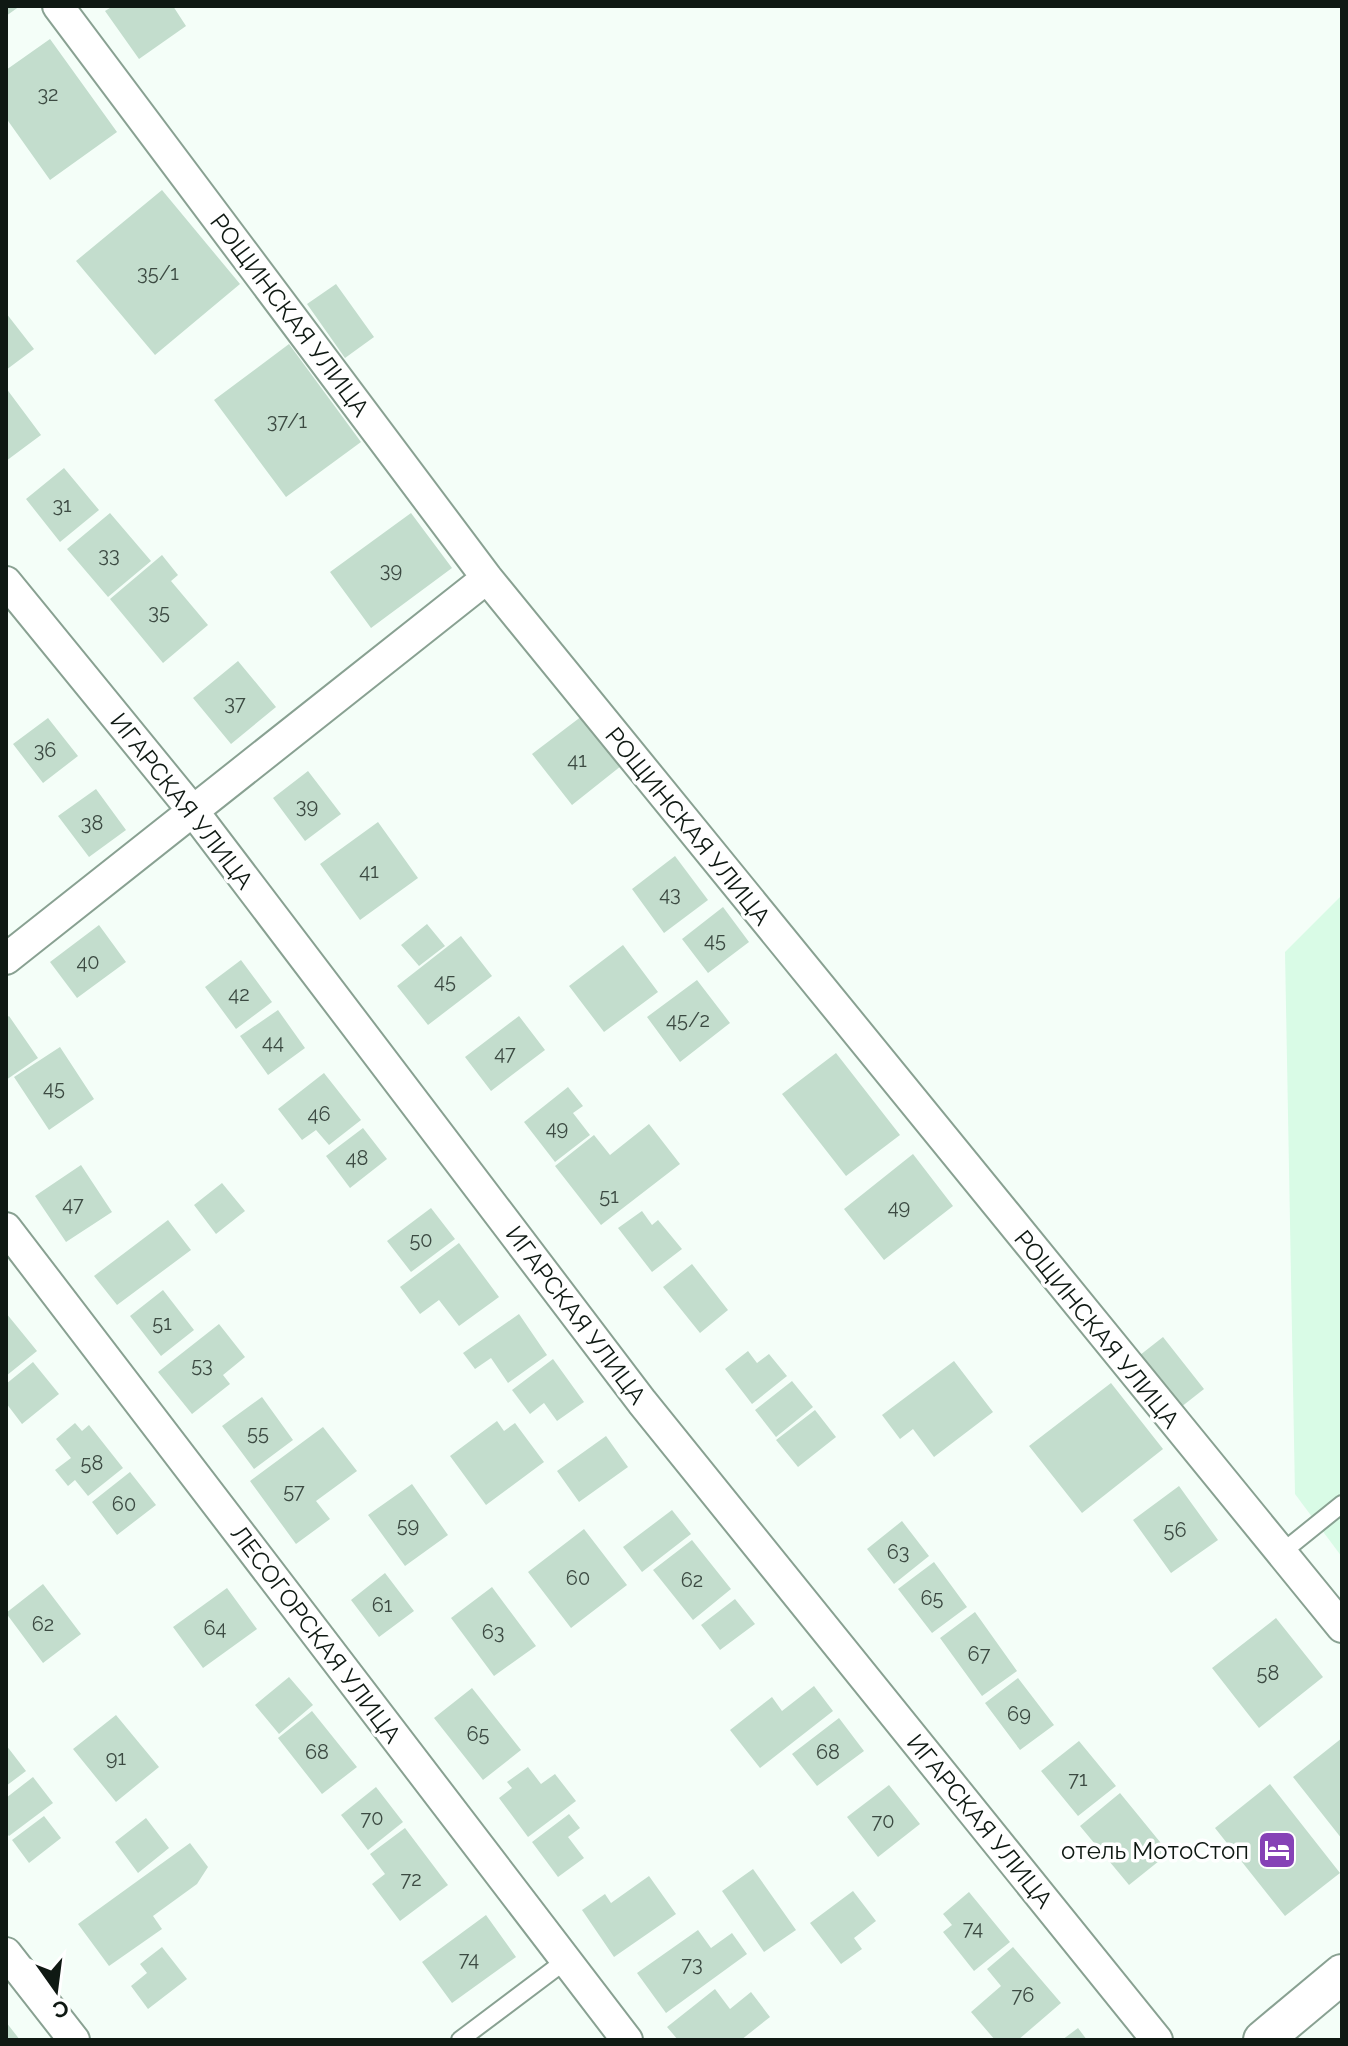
<svg xmlns="http://www.w3.org/2000/svg" width="1348" height="2046" font-family="Raleway,sans-serif">
<rect width="100%" height="100%" fill="#f4fef8"/>
<!-- built -->
<path fill="#d9fbe6" d="M1342 895V1557L1295 1494 1285 952Z"/>
<!-- building -->
<path fill="#c3ddcd" d="M6 6H20L6 16Z
M113 6H173L186 26 139 59 105 11Z
M50 39 117 132 50 180 6 118V70Z
M162 190 240 284 155 355 76 261Z
M336 284 374 337 345 358 307 304Z
M6 313 34 349 6 370Z
M289 344 361 442 286 497 214 400Z
M6 388 41 435 6 461Z
M64 468 99 510 60 542 26 499Z
M110 513 151 561 108 597 67 549Z
M411 513 452 568 371 628 330 572Z
M162 555 178 575 171 581 208 625 163 663 110 599Z
M238 661 276 707 231 744 193 698Z
M582 716 621 766 572 805 532 754Z
M48 718 78 756 43 783 13 744Z
M308 771 341 814 305 841 273 798Z
M96 789 126 830 89 857 58 816Z
M378 822 418 878 360 920 320 864Z
M675 856 708 900 664 933 632 889Z
M723 907 749 942 708 973 682 939Z
M427 924 445 946 419 966 401 945Z
M99 925 126 962 77 998 50 962Z
M461 936 492 976 428 1025 397 986Z
M623 945 658 992 604 1032 569 986Z
M241 960 272 1002 236 1029 205 987Z
M697 980 730 1023 680 1062 647 1017Z
M278 1010 305 1048 268 1075 240 1036Z
M9 1016 38 1058 6 1080V1018Z
M519 1016 545 1050 491 1091 465 1057Z
M60 1047 94 1099 49 1130 14 1077Z
M836 1053 900 1135 846 1176 782 1094Z
M324 1073 361 1120 329 1145 316 1130 302 1140 278 1109Z
M568 1087 583 1106 573 1113 590 1135 555 1162 524 1122Z
M649 1124 680 1164 601 1225 555 1166 594 1135 610 1155Z
M363 1128 387 1159 350 1188 326 1156Z
M913 1154 953 1206 884 1260 844 1209Z
M81 1165 112 1212 66 1242 35 1196Z
M222 1183 245 1211 216 1234 194 1205Z
M431 1208 455 1239 411 1272 387 1241Z
M642 1211 652 1225 658 1220 682 1249 652 1272 618 1228Z
M168 1220 191 1250 117 1305 94 1276Z
M459 1243 499 1297 459 1326 439 1300 420 1314 400 1287Z
M692 1264 728 1310 700 1333 663 1287Z
M163 1290 194 1330 161 1356 130 1316Z
M6 1313 37 1351 6 1376Z
M519 1314 547 1355 508 1383 491 1358 475 1369 463 1353Z
M219 1324 245 1357 223 1375 230 1384 192 1414 158 1372Z
M1163 1337 1204 1389 1176 1411 1135 1359Z
M748 1351 757 1363 769 1354 787 1376 752 1404 725 1369Z
M553 1359 584 1402 557 1421 544 1403 530 1414 512 1390Z
M954 1361 993 1412 934 1457 913 1429 900 1439 882 1415Z
M33 1362 59 1394 22 1424 6 1403V1384Z
M792 1381 813 1407 776 1437 755 1410Z
M1111 1383 1163 1449 1082 1513 1029 1446Z
M262 1397 293 1440 254 1469 222 1426Z
M815 1410 836 1437 798 1467 776 1440Z
M497 1421 504 1431 515 1423 544 1462 486 1505 450 1456Z
M75 1423 82 1431 89 1425 123 1468 88 1496 75 1480 68 1486 55 1470 71 1458 56 1439Z
M323 1427 357 1471 316 1501 330 1519 296 1544 250 1481Z
M606 1436 628 1467 579 1502 557 1471Z
M130 1472 156 1505 117 1535 92 1502Z
M412 1484 448 1535 405 1566 368 1515Z
M1179 1486 1218 1540 1171 1573 1133 1520Z
M672 1510 691 1534 642 1572 623 1547Z
M902 1521 929 1556 894 1584 867 1549Z
M584 1529 627 1585 571 1628 528 1572Z
M692 1540 731 1589 693 1620 653 1570Z
M934 1562 967 1607 932 1633 898 1589Z
M385 1573 414 1611 379 1637 351 1600Z
M43 1584 81 1634 43 1663 6 1613Z
M492 1587 536 1646 494 1676 451 1618Z
M227 1588 257 1629 203 1668 173 1627Z
M735 1599 755 1624 720 1650 701 1625Z
M975 1612 1017 1671 982 1696 940 1638Z
M1276 1618 1323 1677 1259 1728 1212 1668Z
M289 1677 313 1705 279 1734 255 1705Z
M1018 1678 1054 1725 1020 1750 985 1703Z
M814 1686 833 1711 760 1768 730 1730 772 1697 782 1711Z
M472 1688 521 1750 483 1780 434 1718Z
M312 1711 357 1767 322 1794 278 1738Z
M116 1715 159 1767 116 1802 73 1749Z
M839 1718 864 1751 817 1786 792 1754Z
M1342 1738V1839L1293 1777Z
M1079 1741 1116 1786 1078 1816 1041 1771Z
M6 1745 26 1771 6 1786Z
M528 1767 541 1784 555 1774 576 1801 528 1837 499 1798 512 1788 507 1782Z
M33 1777 53 1803 9 1836 6 1833V1798Z
M1270 1784 1340 1873 1285 1916 1215 1828Z
M889 1785 920 1824 878 1857 847 1817Z
M376 1787 403 1822 368 1850 341 1815Z
M1120 1793 1169 1853 1129 1885 1080 1826Z
M569 1814 580 1828 568 1837 584 1858 558 1877 532 1842Z
M44 1816 61 1838 29 1863 12 1840Z
M146 1818 169 1848 138 1873 115 1842Z
M405 1828 448 1885 400 1921 372 1884 385 1874 370 1854Z
M190 1843 208 1867 197 1884 153 1916 162 1929 109 1966 78 1924Z
M753 1869 796 1930 764 1952 722 1891Z
M649 1876 676 1914 614 1957 582 1910 605 1894 611 1903Z
M853 1891 876 1921 854 1938 862 1949 841 1964 810 1923Z
M969 1892 1010 1942 974 1971 943 1932 952 1925 943 1914Z
M486 1915 516 1957 452 2003 422 1962Z
M698 1930 711 1948 732 1933 747 1954 666 2013 637 1973Z
M162 1947 187 1979 148 2009 131 1986 147 1973 140 1964Z
M1013 1947 1061 2003 1018 2040H995L971 2012 1001 1986 987 1969Z
M715 1989 730 2009 751 1992 770 2017 741 2040H678L667 2027Z
M6 2022 20 2040H6Z
M1078 2028 1087 2040H1062Z"/>
<g fill="none" stroke-linecap="round" stroke-linejoin="round">
<!-- service casing -->
<g stroke="#89a192" stroke-width="20">
<path id="service" d="M1280 1554 1342 1504
M460 2040 565 1961"/>
</g>
<!-- minor casing -->
<g stroke="#89a192" stroke-width="34">
<path id="minor" d="M58 6 487 578 1342 1627
M6 582 193 811 642 1402 1157 2040
M6 959 487 578
M6 1228 627 2040
M6 1953 74 2040"/>
</g>
<!-- tertiary casing -->
<g stroke="#89a192" stroke-width="42">
<path id="tertiary" d="M1263 2040 1342 1974"/>
</g>
<!-- service -->
<use href="#service" stroke="#fff" stroke-width="16"/>
<!-- minor -->
<use href="#minor" stroke="#fff" stroke-width="30"/>
<!-- tertiary -->
<use href="#tertiary" stroke="#fff" stroke-width="38"/>
</g>
<!-- icons -->
<defs>
<g id="hotel-square" transform="scale(2)"><rect x="-9" y="-9" width="18" height="18" rx="4" fill="#8642b6" stroke="#fff"/><path d="M-6-4.5h1.5V1H6V5H4.5V3h-9V5H-6ZM-4 0a1.8 1.8 0 1 1 3.6 0ZM.5 0V-2.5h3Q6-2.5 6 0Z" fill="#fff"/></g>
</defs>
<g fill-rule="evenodd">
<use href="#hotel-square" x="1277" y="1850"/>
</g>
<g text-anchor="middle" dominant-baseline="central" stroke-width="7" stroke-linejoin="round" paint-order="stroke">
<!-- number labels -->
<g font-size="20" fill="#3c4a42">
<text x="48" y="94">32</text>
<text x="158" y="273">35/1</text>
<text x="287" y="421">37/1</text>
<text x="62" y="505">31</text>
<text x="109" y="555">33</text>
<text x="391" y="570">39</text>
<text x="159" y="612">35</text>
<text x="235" y="703">37</text>
<text x="45" y="750">36</text>
<text x="577" y="760">41</text>
<text x="307" y="806">39</text>
<text x="92" y="823">38</text>
<text x="369" y="871">41</text>
<text x="670" y="894">43</text>
<text x="715" y="940">45</text>
<text x="88" y="962">40</text>
<text x="445" y="981">45</text>
<text x="239" y="994">42</text>
<text x="688" y="1020">45/2</text>
<text x="273" y="1042">44</text>
<text x="505" y="1053">47</text>
<text x="54" y="1088">45</text>
<text x="319" y="1114">46</text>
<text x="557" y="1128">49</text>
<text x="357" y="1158">48</text>
<text x="609" y="1196">51</text>
<text x="73" y="1204">47</text>
<text x="899" y="1207">49</text>
<text x="421" y="1240">50</text>
<text x="162" y="1323">51</text>
<text x="202" y="1365">53</text>
<text x="258" y="1433">55</text>
<text x="92" y="1463">58</text>
<text x="294" y="1491">57</text>
<text x="124" y="1504">60</text>
<text x="408" y="1525">59</text>
<text x="1175" y="1530">56</text>
<text x="898" y="1552">63</text>
<text x="578" y="1578">60</text>
<text x="692" y="1580">62</text>
<text x="932" y="1598">65</text>
<text x="382" y="1605">61</text>
<text x="43" y="1624">62</text>
<text x="215" y="1628">64</text>
<text x="493" y="1632">63</text>
<text x="979" y="1654">67</text>
<text x="1268" y="1673">58</text>
<text x="1019" y="1714">69</text>
<text x="478" y="1734">65</text>
<text x="317" y="1752">68</text>
<text x="828" y="1752">68</text>
<text x="116" y="1758">91</text>
<text x="1078" y="1779">71</text>
<text x="372" y="1818">70</text>
<text x="883" y="1821">70</text>
<text x="411" y="1879">72</text>
<text x="973" y="1928">74</text>
<text x="469" y="1959">74</text>
<text x="692" y="1964">73</text>
<text x="1023" y="1995">76</text>
</g>
<!-- street labels -->
<g font-size="24" fill="#0f1913" stroke="#fff">
<text transform="translate(290 315) rotate(53)">РОЩИНСКАЯ УЛИЦА</text>
<text transform="translate(182 801) rotate(52)">ИГАРСКАЯ УЛИЦА</text>
<text transform="translate(688 826) rotate(51)">РОЩИНСКАЯ УЛИЦА</text>
<text transform="translate(576 1315) rotate(53)">ИГАРСКАЯ УЛИЦА</text>
<text transform="translate(1097 1329) rotate(51)">РОЩИНСКАЯ УЛИЦА</text>
<text transform="translate(316 1634) rotate(53)">ЛЕСОГОРСКАЯ УЛИЦА</text>
<text transform="translate(980 1821) rotate(51)">ИГАРСКАЯ УЛИЦА</text>
</g>
<!-- poi labels -->
<g font-size="24" fill="#0f1913" stroke="#fff" text-anchor="end">
<text x="1249" y="1850">отель МотоСтоп</text>
</g>
</g>
<!-- border -->
<rect width="1348" height="2046" fill="none" stroke="#0f1913" stroke-width="16"/>
<!-- north arrow -->
<g transform="translate(56 1990) rotate(166)" stroke="#ffffff" stroke-width="6" paint-order="stroke">
<path d="M0-6L14 30L0 20L-14 30Z" fill="#0f1913"/>
<text y="-12" font-size="22" font-weight="bold" text-anchor="middle" fill="#0f1913">С</text>
</g>
</svg>
